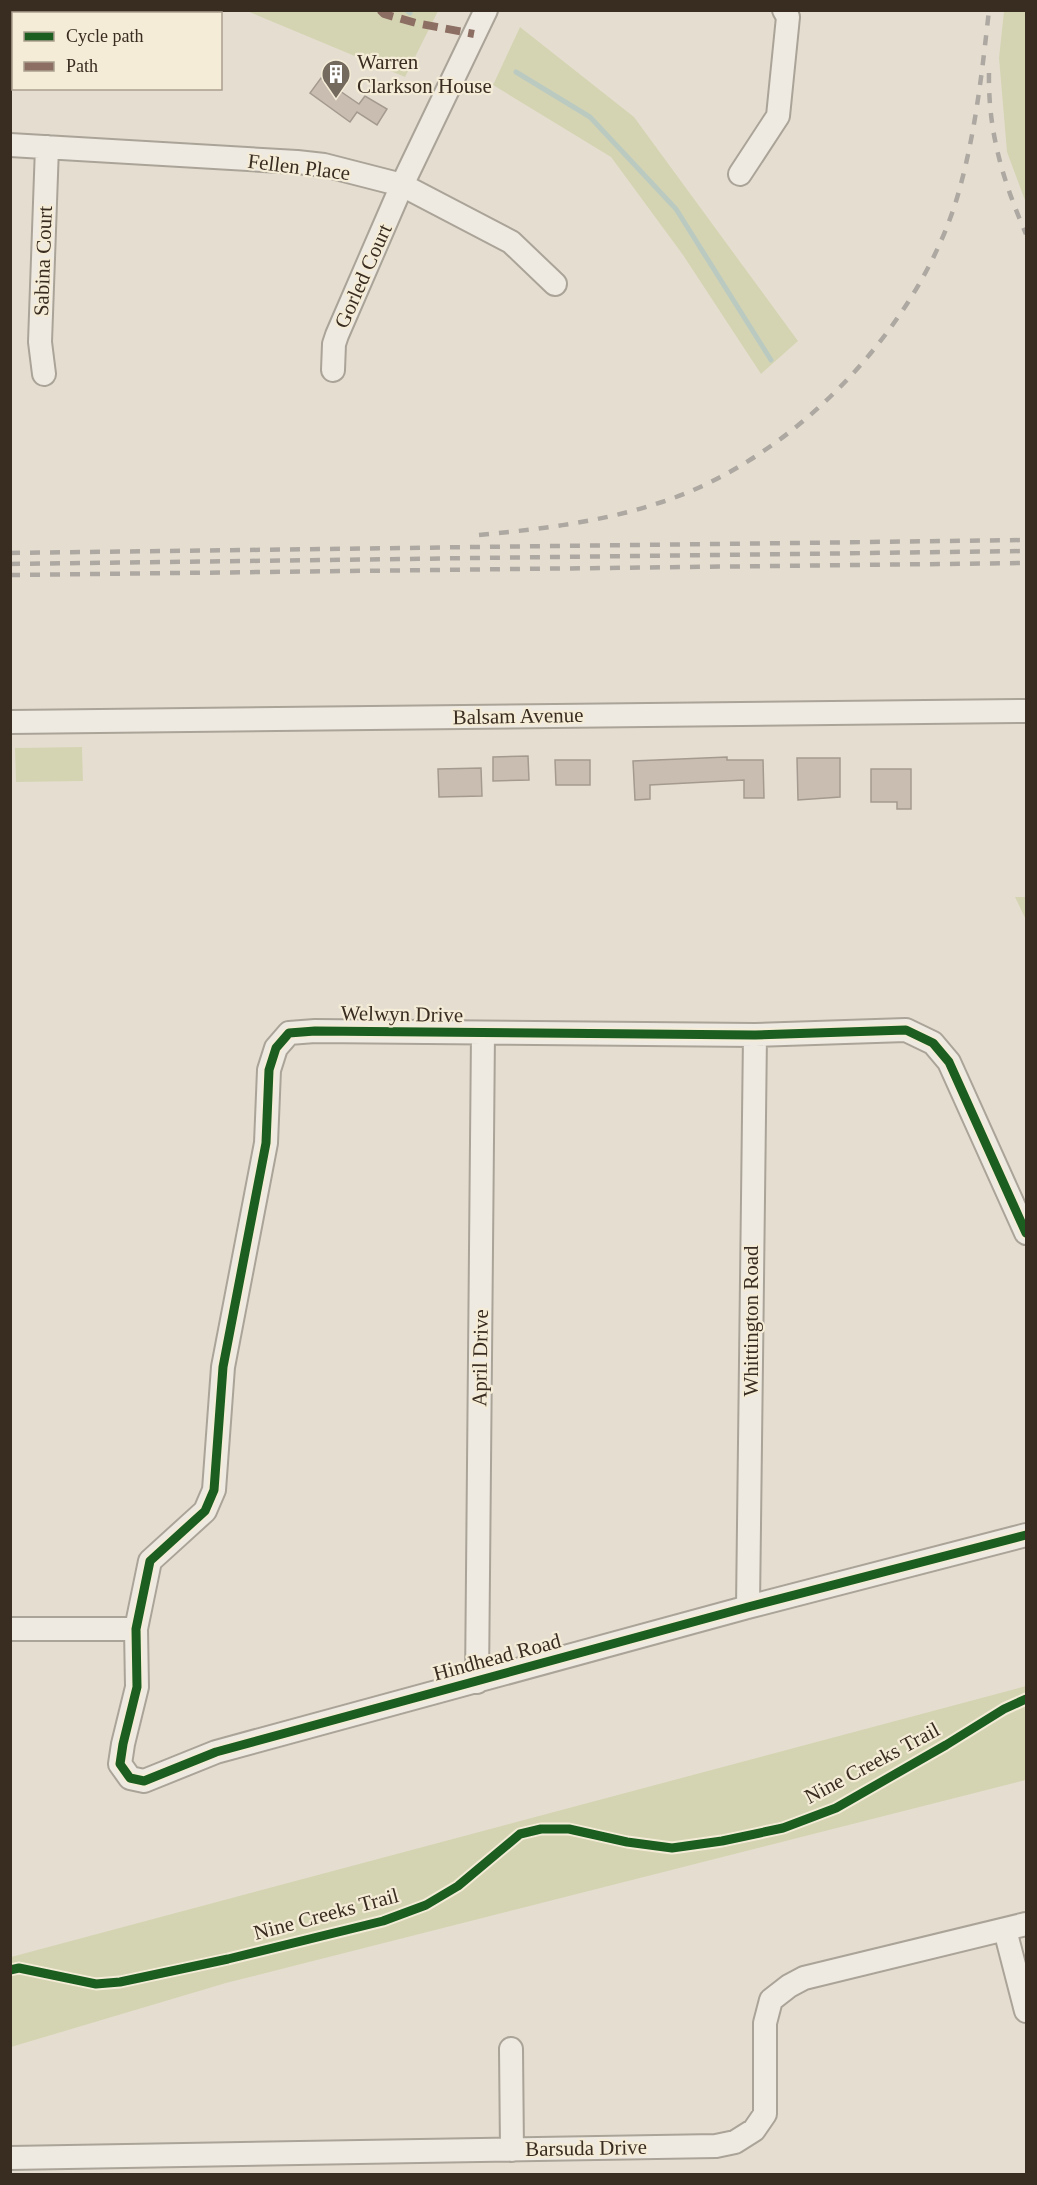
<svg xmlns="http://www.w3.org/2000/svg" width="1037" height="2185" font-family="'Times New Roman',serif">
<rect width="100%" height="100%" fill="#e5ded0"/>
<!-- green -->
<path fill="#d4d4b3" d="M247 11 438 10V11L405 77Z
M1004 11H1026V203L1007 152 999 58Z
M520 27 634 117 798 341 761 374 683 255 611 157 493 85Z
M82 747 83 781 16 782 15 748Z
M1015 897H1026V920Z
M1026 1686V1780L226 1983 11 2047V1957Z"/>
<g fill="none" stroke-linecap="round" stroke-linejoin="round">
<!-- stream -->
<path stroke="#bbcac1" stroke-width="5" d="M406 10 410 13
M516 72 590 117 676 209 771 360"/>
</g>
<!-- building -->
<path fill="#c9bdb1" stroke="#a59a8f" stroke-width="1.5" d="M321 78 359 104 365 96 387 109 377 125 357 112 350 122 310 93Z
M528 756 529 780 493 781V757Z
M727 757V760H763L764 798H744V780L650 785V799L635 800 633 761Z
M797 758H840V797L798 800Z
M555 760H590V785H556Z
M481 768 482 796 439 797 438 769Z
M871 769H911V809H897V802H871Z"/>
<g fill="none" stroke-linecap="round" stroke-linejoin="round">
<!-- minor casing -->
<g stroke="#aaa398" stroke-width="26">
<path id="minor" d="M10 145 297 162 324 165 402 185 511 242 555 284
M740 174 778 116 788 17 784 10
M333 370 334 344 337 335 402 185 486 10
M44 374 40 342 47 147
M10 722 1026 711
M1026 1233 949 1062 933 1043 906 1030 755 1035 315 1031 289 1033 276 1048 269 1070 266 1143 223 1367 214 1490 205 1511 150 1561 136 1629 137 1687 123 1744 120 1764 130 1778 144 1781 216 1752 748 1607 1026 1535
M748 1607 755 1035
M10 1629H136
M477 1682 483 1033
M1005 1930 1026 2011
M511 2049 512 2150
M10 2158 716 2146 735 2142 754 2130 765 2114V2023L771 2000 789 1986 804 1978 1026 1924"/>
</g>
<!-- minor -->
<use href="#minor" stroke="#eee9e1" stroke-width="22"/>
<!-- rail -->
<path stroke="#ada8a1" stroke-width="4.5" stroke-dasharray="10 10" stroke-linecap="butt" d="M989 73C988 132 1003 181 1026 234
M479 535C541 529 602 522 662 502 793 459 917 330 957 198 975 137 982 73 989 10
M10 553 1026 540
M10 564 1026 551
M10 575 1026 563"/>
<!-- quiet -->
<path stroke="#8d6e63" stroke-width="8" stroke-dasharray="15 8" stroke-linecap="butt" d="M380 10 384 14 416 23 474 34"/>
<!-- cycleway casing -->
<g stroke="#f5ecd7" stroke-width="13">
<path id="cycleway" d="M1026 1233 949 1062 933 1043 906 1030 755 1035 315 1031 289 1033 276 1048 269 1070 266 1143 223 1367 214 1490 205 1511 150 1561 136 1629 137 1687 123 1744 120 1764 130 1778 144 1781 216 1752 748 1607 1026 1535
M10 1970 19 1968 96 1984 120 1982 228 1959 383 1921 426 1905 458 1886 520 1834 541 1829H569L627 1842 672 1848 722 1841 783 1828 836 1808 946 1745 1004 1709 1026 1699"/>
</g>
<!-- cycleway -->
<use href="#cycleway" stroke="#1b5e20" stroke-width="9"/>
</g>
<!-- icons -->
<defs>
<g id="building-pin" transform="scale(1.5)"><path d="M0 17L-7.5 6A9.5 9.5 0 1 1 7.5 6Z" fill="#756a5e" stroke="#f5ecd7"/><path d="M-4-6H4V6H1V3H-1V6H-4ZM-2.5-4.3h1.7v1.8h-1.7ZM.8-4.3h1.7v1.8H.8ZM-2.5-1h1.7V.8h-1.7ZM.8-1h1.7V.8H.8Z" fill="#fff"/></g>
</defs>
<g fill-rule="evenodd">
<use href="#building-pin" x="336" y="74"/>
</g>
<g text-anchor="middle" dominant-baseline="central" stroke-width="4.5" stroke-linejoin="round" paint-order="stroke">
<!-- poi labels -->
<g font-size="21" fill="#392c20" stroke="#f5ecd7" text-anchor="start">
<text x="357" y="62">Warren<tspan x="357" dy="24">Clarkson House</tspan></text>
</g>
<!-- street labels -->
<g font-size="21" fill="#392c20" stroke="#f5ecd7">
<text transform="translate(299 167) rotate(7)">Fellen Place</text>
<text transform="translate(43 261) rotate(-88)">Sabina Court</text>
<text transform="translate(363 276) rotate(-66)">Gorled Court</text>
<text transform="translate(518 716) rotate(-1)">Balsam Avenue</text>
<text transform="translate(402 1014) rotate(1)">Welwyn Drive</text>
<text transform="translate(751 1321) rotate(-90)">Whittington Road</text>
<text transform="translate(480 1358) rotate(-89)">April Drive</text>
<text transform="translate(497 1657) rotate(-15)">Hindhead Road</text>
<text transform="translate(872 1763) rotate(-28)">Nine Creeks Trail</text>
<text transform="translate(326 1914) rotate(-15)">Nine Creeks Trail</text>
<text transform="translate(586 2148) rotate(-1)">Barsuda Drive</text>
</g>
</g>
<!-- border -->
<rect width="1037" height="2185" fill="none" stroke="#392c20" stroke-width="24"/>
<!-- legend -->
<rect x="12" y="12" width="210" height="78" fill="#f5ecd7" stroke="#aa9f8e" stroke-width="1.5"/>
<rect x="24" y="32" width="30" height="9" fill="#1b5e20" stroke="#aa9f8e" stroke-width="1.5"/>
<text x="66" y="42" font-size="18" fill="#392c20">Cycle path</text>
<rect x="24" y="62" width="30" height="9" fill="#8d6e63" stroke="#aa9f8e" stroke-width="1.5"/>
<text x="66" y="72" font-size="18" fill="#392c20">Path</text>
</svg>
